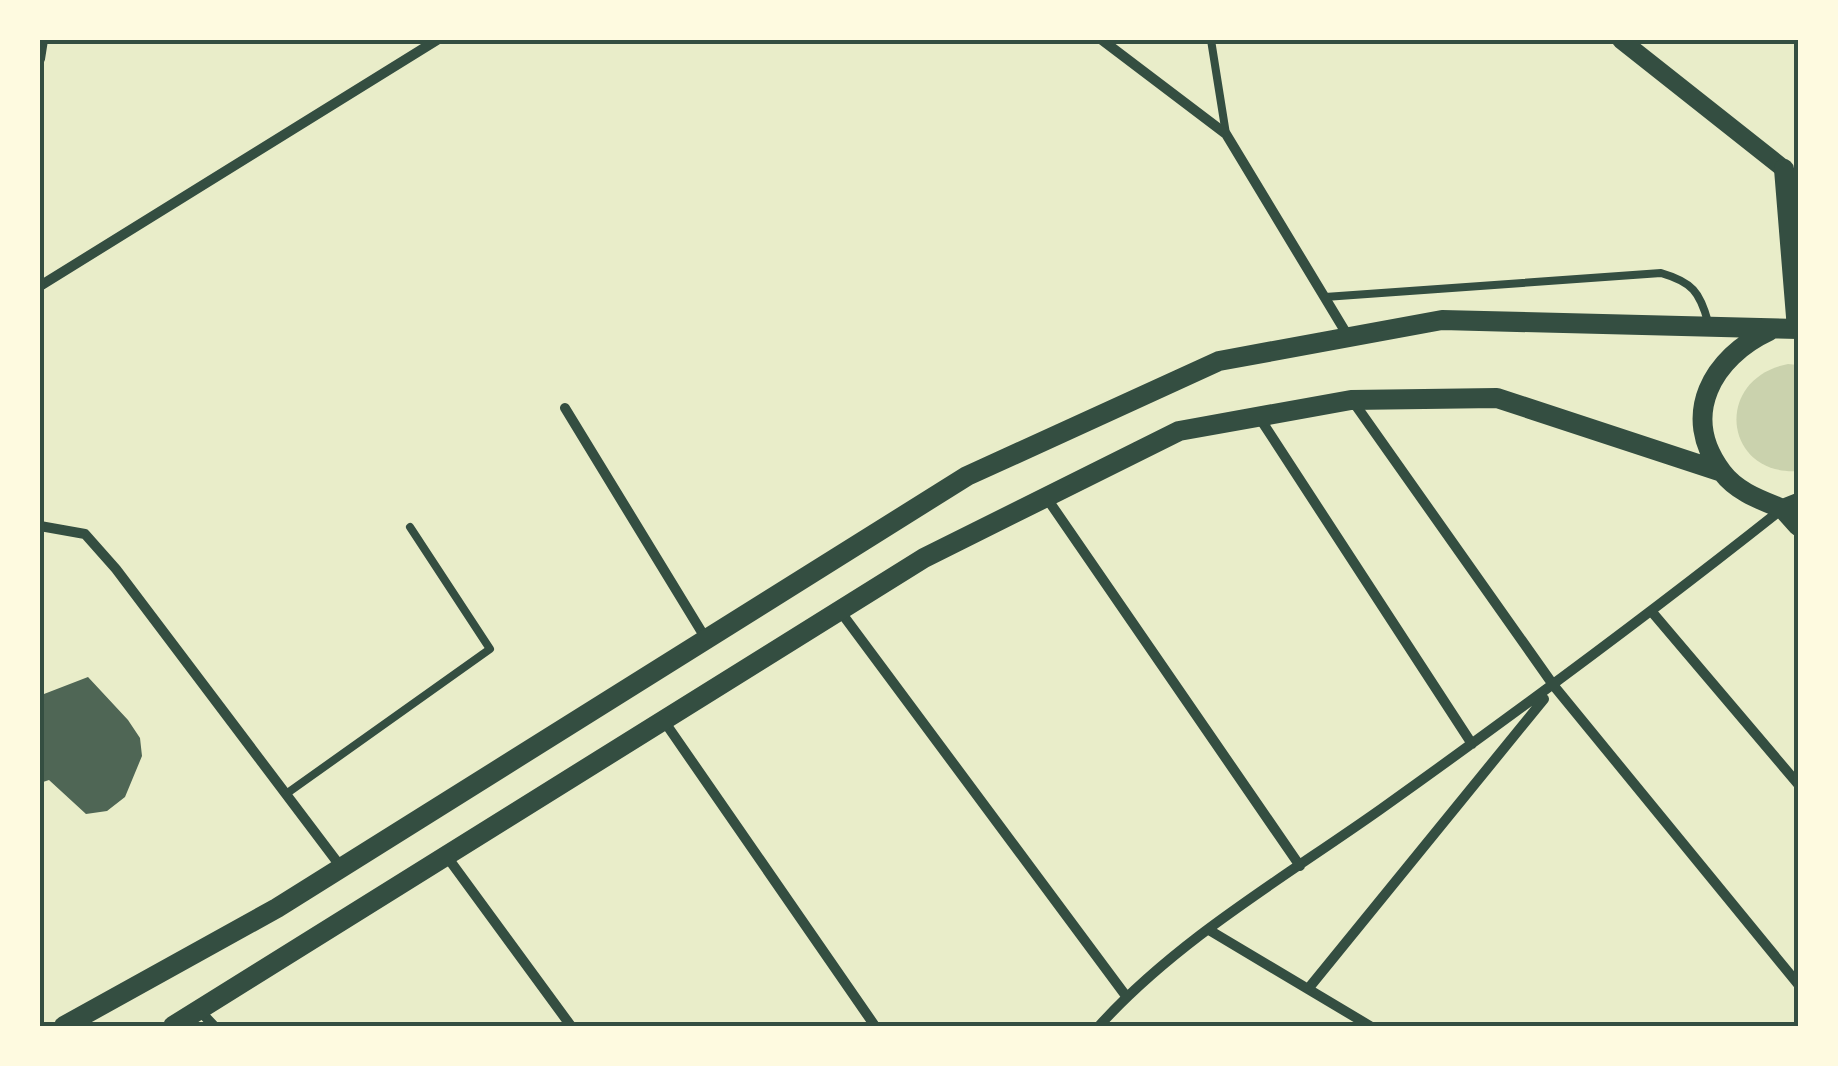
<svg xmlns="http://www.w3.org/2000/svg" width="1838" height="1066" font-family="'IBM Plex Sans',sans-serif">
<rect width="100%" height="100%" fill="#e9edc9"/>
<!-- green -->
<path fill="#cad2ad" d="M1788 364 1798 365V471C1724 476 1712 379 1788 364Z"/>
<!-- building -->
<path fill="#4f6655" d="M88 677 128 720 140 738 142 756 125 797 107 811 86 814 49 780 40 783V691L44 694Z"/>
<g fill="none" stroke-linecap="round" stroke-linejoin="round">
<!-- service -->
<path stroke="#344e41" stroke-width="8" d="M1211 40 1226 134
M1325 297 1661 273C1692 282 1700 292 1708 322
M286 794 490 649 410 527"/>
<!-- minor -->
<path stroke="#344e41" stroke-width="10" d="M1102 40 1226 134 1348 336
M40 59 43 40
M40 286 437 40
M1352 400 1554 686 1798 984
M565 408 706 639
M1259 417 1472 744
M1046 497 1300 866
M40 526 85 534 116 569 341 867
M840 611 1126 996
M1652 612 1798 784
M664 721 875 1026
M445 854 571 1026
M1209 930 1370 1026
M1308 989 1544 699
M200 1011 214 1026
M1099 1026C1178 939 1285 877 1381 809 1517 712 1651 613 1782 509"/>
<!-- tertiary -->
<path stroke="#344e41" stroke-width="18" d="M1621 40 1784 169"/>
<!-- secondary -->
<path stroke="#344e41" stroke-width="20" d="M1784 169 1797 329
M1769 331C1713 357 1679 415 1722 472 1737 492 1761 500 1783 509L1798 503
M1783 509 1798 526
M64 1026 277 908 967 476 1219 361 1442 320 1798 329
M173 1026 924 558 1179 431 1351 400 1497 398 1722 472"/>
</g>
<!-- border -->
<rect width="1838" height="1066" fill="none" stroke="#fefae0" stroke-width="85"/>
<rect x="42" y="42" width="1754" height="982" fill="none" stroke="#344e41" stroke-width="4"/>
</svg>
